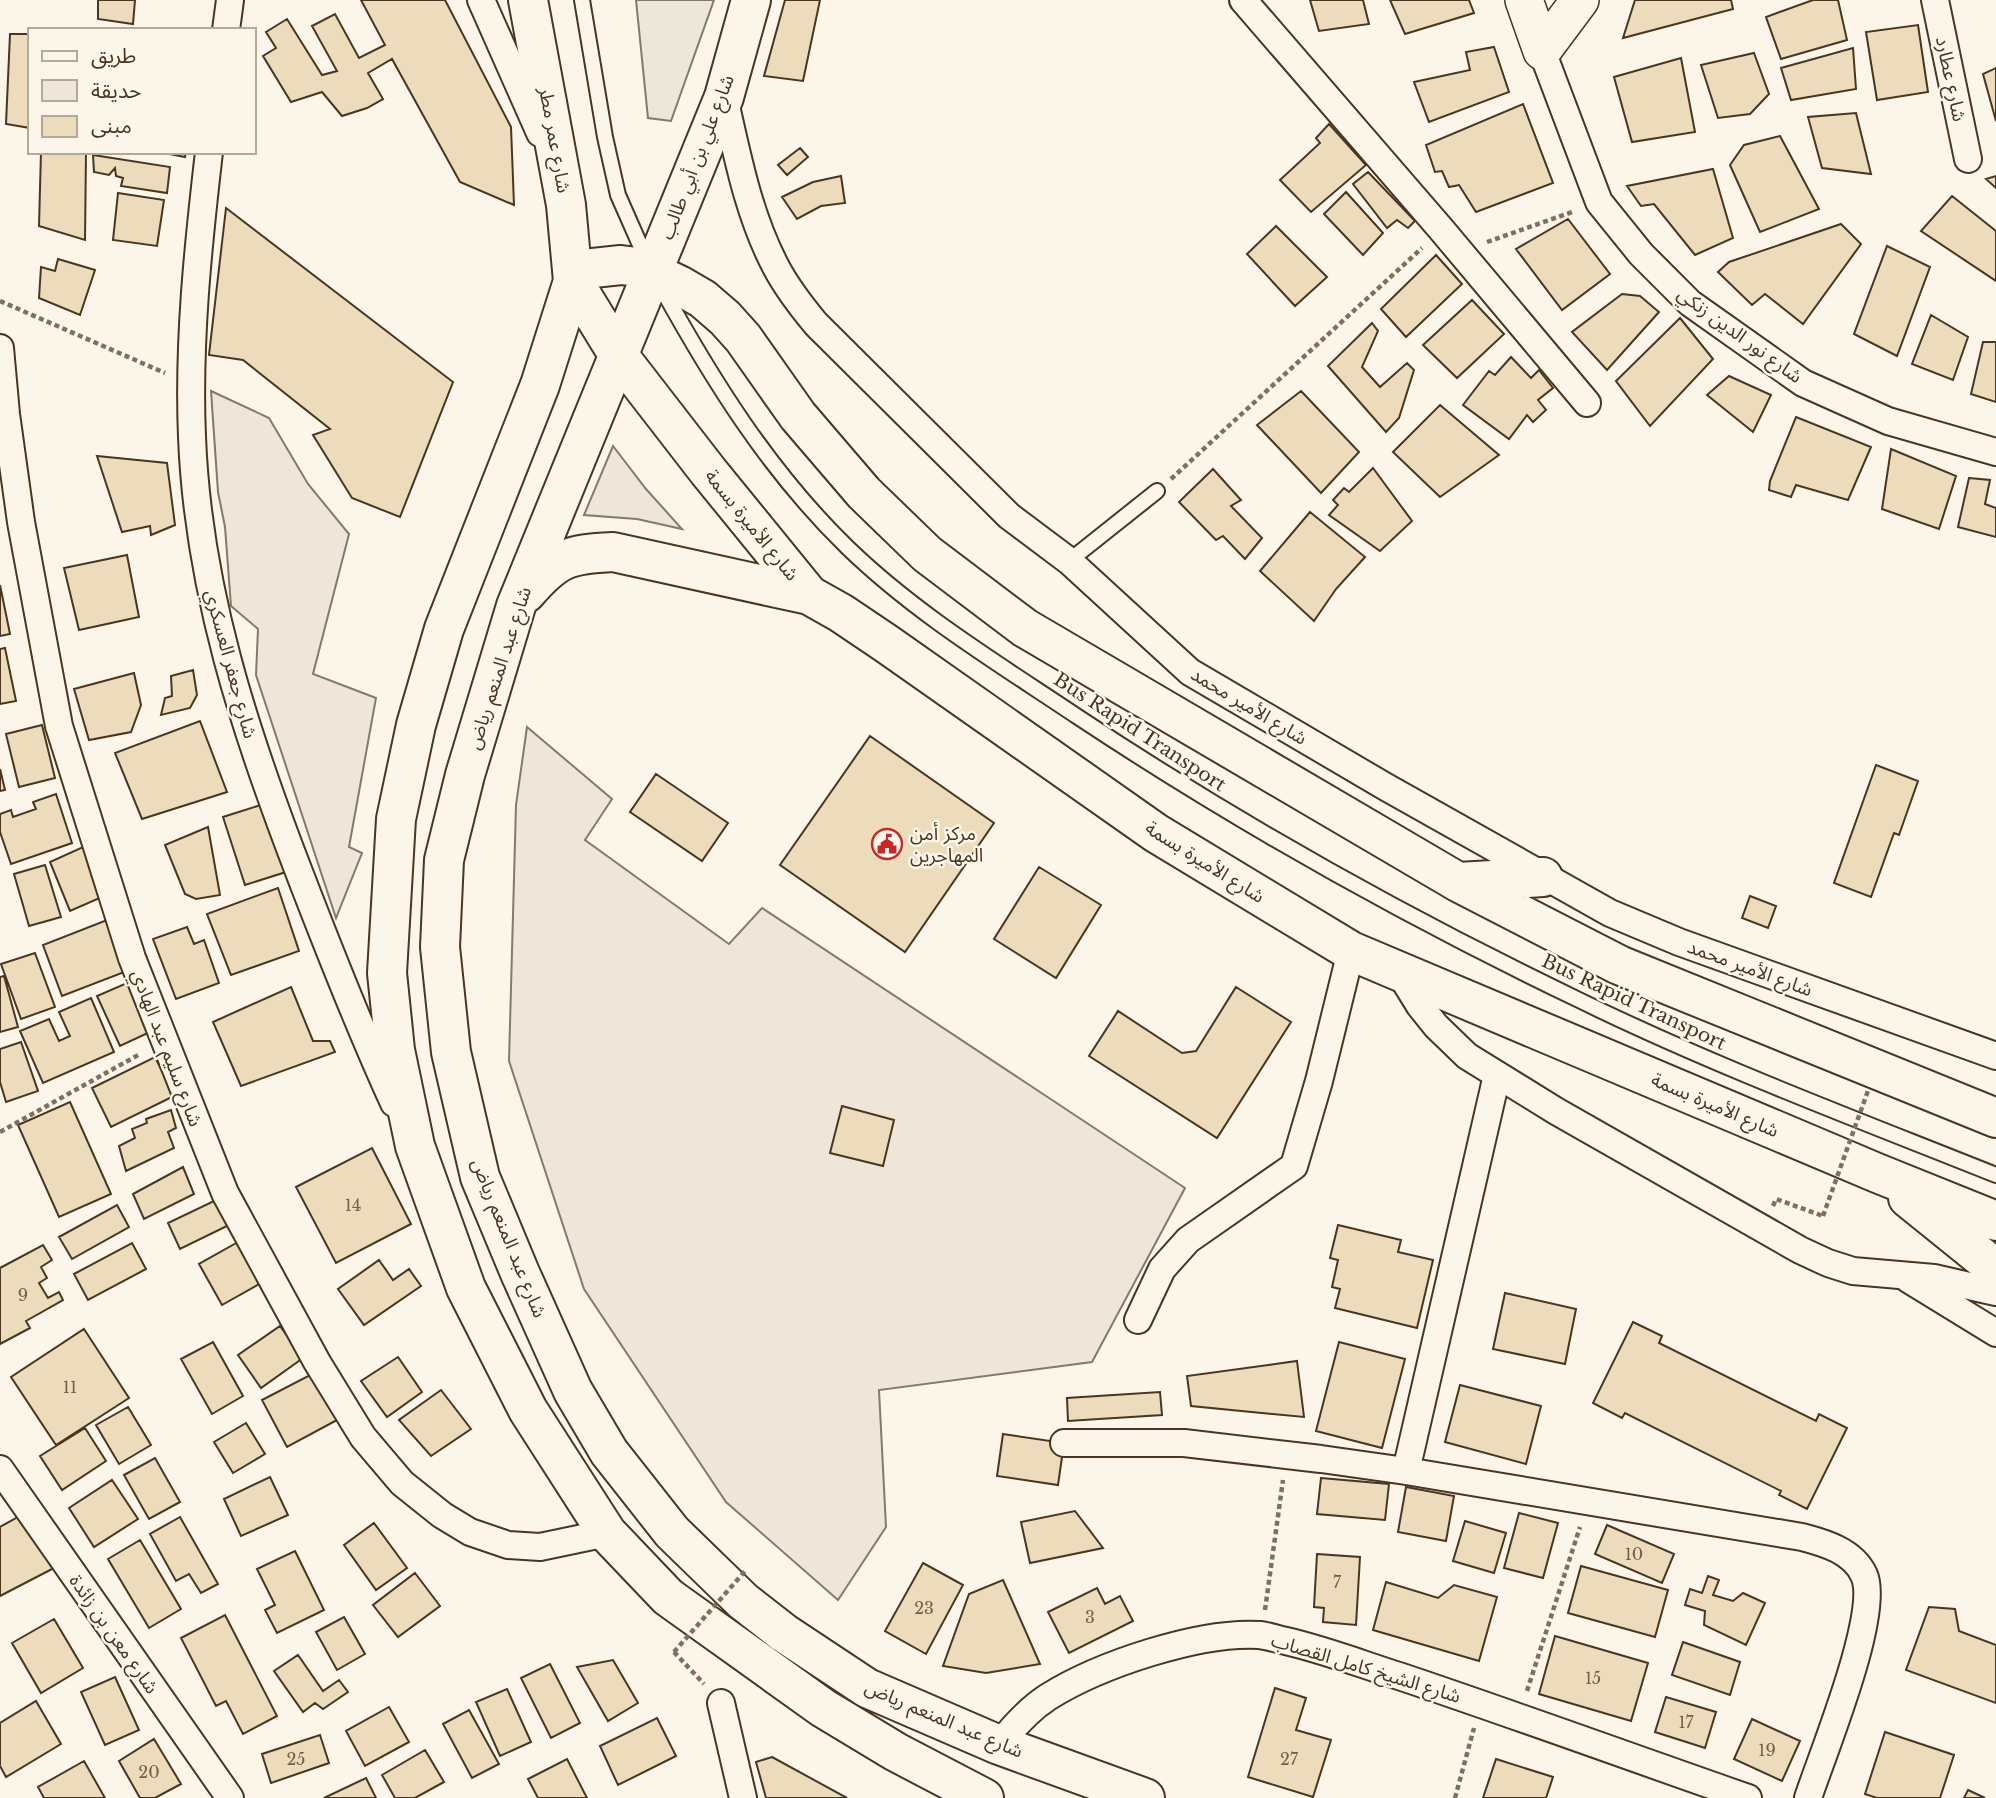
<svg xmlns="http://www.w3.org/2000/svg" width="1996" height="1798" font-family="'Libre Baskerville','Noto Sans Arabic',serif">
<rect width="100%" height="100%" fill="#fbf6e9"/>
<!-- green -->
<path fill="#ede6d9" stroke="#887966" stroke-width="2" d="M211 391 269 418 308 484 349 534 313 674 376 698 349 847 362 853 336 918 256 675 258 629 231 606 225 527 218 492Z
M613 446 646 489 682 529 637 519 584 515Z
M527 727 612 799 585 840 729 944 762 908 1185 1188 1092 1362 879 1390 886 1527 838 1600 726 1502 584 1289 509 1061 516 805Z"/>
<!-- parking -->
<path fill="#ede7d9" stroke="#887966" stroke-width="2" d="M636 0H714L671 121 648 118Z"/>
<!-- building -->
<path fill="#ecdcbc" stroke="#4a3520" stroke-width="2" d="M98 0H135L133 24 98 19Z
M361 0H445L511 127 514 205 460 182 392 59 368 73 383 99 367 108 342 116 322 92 291 102 263 56 276 48 266 32 287 19 322 75 337 71 312 26 335 14 359 58 385 45Z
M785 0H820L803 81 764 76Z
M1310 0H1363L1369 24 1319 31Z
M1390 0H1469L1474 13 1405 34Z
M1635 0H1731L1733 9 1623 38Z
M1813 0H1838L1847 40 1781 59 1766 17Z
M1918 25 1928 92 1877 100 1866 32Z
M10 34H30V128L6 124Z
M1494 47 1509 92 1429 122 1414 82 1470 70 1466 52Z
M1853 48 1856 89 1791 100 1781 68Z
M1754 53 1769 94 1750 114 1718 118 1701 65Z
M1681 58 1695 132 1632 142 1614 77Z
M1996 68V121L1983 74Z
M1523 104 1553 183 1476 212 1459 185 1449 187 1442 171 1435 172 1426 145Z
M1856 113 1871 174 1822 168 1808 117Z
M1329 124 1366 165 1311 212 1280 180 1320 143 1316 138Z
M1780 136 1819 209 1760 232 1730 165 1744 145Z
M800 148 808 157 787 175 778 165Z
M41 152H86L85 240 39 226Z
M169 152H186L185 157 169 154Z
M93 155 170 167 167 193 121 186 123 178 116 176 115 168 109 175 94 172Z
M1713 169 1733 238 1695 255 1654 204 1641 206 1627 186Z
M1368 172 1415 221 1408 228 1397 220 1387 228 1353 184Z
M841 176 845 203 821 206 797 219 782 197 813 182Z
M1996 176V188L1986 179Z
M1346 192 1383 233 1363 255 1324 214Z
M118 193 164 200 157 246 113 240Z
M1952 196 1996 231V281L1921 231Z
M226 208 453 382 400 517 352 498 313 435 330 429 243 360 209 355Z
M1568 219 1610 274 1562 310 1516 249Z
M1841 224 1861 244 1803 324 1765 294 1752 305 1718 272 1729 262Z
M1276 226 1327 277 1295 306 1247 254Z
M1887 246 1930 267 1897 356 1854 334Z
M1436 255 1462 284 1406 337 1381 309Z
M58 259 95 270 80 315 39 298 41 267 55 271Z
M1622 294 1640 296 1659 312 1607 370 1572 332Z
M1472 300 1504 334 1457 378 1423 345Z
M1931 315 1968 337 1953 380 1912 364Z
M1680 318 1713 359 1650 426 1616 381Z
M1372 323 1378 331 1362 367 1380 387 1407 363 1414 370 1399 418 1386 432 1328 366Z
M1983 342H1996V402L1971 394Z
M1511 357 1531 378 1539 370 1553 388 1538 400 1546 410 1533 422 1527 415 1509 439 1463 405 1489 371 1495 375Z
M1729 376 1771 395 1753 432 1707 395Z
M1301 391 1359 452 1321 493 1257 425Z
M1440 405 1499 455 1440 497 1393 452Z
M1796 417 1871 447 1848 500 1796 485 1791 497 1769 490 1770 481Z
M1891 449 1956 476 1939 529 1882 509Z
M97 456 167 463 175 525 151 535 150 526 122 532Z
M1373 468 1412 521 1380 551 1329 515 1338 505 1333 500 1344 488 1349 492Z
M1213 469 1241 500 1231 506 1262 538 1245 559 1223 536 1216 540 1179 502Z
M1969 478 1990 480 1985 504 1996 508V537L1958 527Z
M1310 512 1365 557 1336 589 1314 621 1260 571Z
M127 555 139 617 79 630 64 568Z
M0 585 10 634 0 636Z
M5 648 16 701 0 704V649Z
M193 670 197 695 190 708 161 715 165 698 172 696 171 676Z
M134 673 141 705 131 732 89 740 74 689Z
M200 721 227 792 142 819 115 753Z
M42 725 55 778 19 787 6 734Z
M870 736 994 823 905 952 780 865Z
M1876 765 1918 781 1899 835 1894 833 1871 897 1834 883Z
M0 769 5 790 0 791Z
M656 774 728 823 702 861 630 812Z
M56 794 72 843 11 864 0 832V814L11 810 13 817 36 809 33 802Z
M264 804 286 872 245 885 223 817Z
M208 827 220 895 196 899 185 894 165 845Z
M83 847 102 897 70 911 50 862Z
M45 865 61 917 29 926 14 874Z
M1039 867 1101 905 1056 978 994 939Z
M278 888 299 951 231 975 207 914Z
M1750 896 1776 906 1768 928 1742 918Z
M107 920 127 971 62 996 43 945Z
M187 927 194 944 204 940 219 983 176 999 153 939Z
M35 953 55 1007 21 1019 1 964Z
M4 976 18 1027 0 1032V977Z
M127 983 150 1032 120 1046 97 996Z
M291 987 313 1041H330L335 1052 241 1086 213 1022Z
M1236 987 1291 1022 1217 1138 1089 1056 1118 1011 1182 1053 1196 1051Z
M91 998 114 1052 43 1083 20 1031 49 1019 59 1041 70 1036 59 1012Z
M21 1042 38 1091 6 1102 0 1082V1049Z
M155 1057 174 1096 111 1127 92 1088Z
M70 1102 111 1194 59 1217 18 1125Z
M842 1106 894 1120 883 1166 830 1153Z
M171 1110 176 1128 168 1132 174 1148 126 1171 119 1146 135 1138 132 1129 147 1123 146 1119Z
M372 1148 411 1224 336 1263 296 1187Z
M183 1167 194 1194 144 1219 133 1194Z
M216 1200 229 1225 180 1249 168 1223Z
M117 1205 129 1227 72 1259 59 1237Z
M1338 1225 1401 1240 1398 1252 1433 1260 1417 1328 1335 1308 1340 1289 1332 1287 1338 1260 1330 1258Z
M238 1242 261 1283 222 1305 199 1264Z
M132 1243 146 1269 88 1300 74 1274Z
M43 1245 52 1260 41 1267 47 1278 39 1283 48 1298 59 1292 63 1300 26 1321 30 1328 0 1344V1268Z
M379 1260 393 1280 409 1269 421 1286 364 1325 338 1289Z
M1505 1293 1576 1309 1565 1364 1493 1349Z
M1633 1322 1662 1336 1659 1343 1816 1421 1819 1414 1847 1428 1807 1509 1779 1495 1781 1491 1625 1413 1622 1418 1593 1403Z
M280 1326 303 1358 261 1388 238 1355Z
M84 1329 129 1398 56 1445 11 1377Z
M213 1342 243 1396 212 1414 181 1359Z
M1339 1342 1405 1359 1382 1448 1316 1431Z
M398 1357 422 1392 387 1417 361 1381Z
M1297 1361 1304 1417 1191 1406 1187 1376Z
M312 1374 337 1420 287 1447 262 1400Z
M1460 1385 1541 1406 1526 1464 1445 1442Z
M441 1390 471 1429 431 1456 399 1420Z
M1160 1392 1162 1415 1068 1421 1067 1398Z
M128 1407 151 1445 119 1464 96 1425Z
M246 1423 265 1454 233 1473 214 1442Z
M85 1428 106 1461 62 1490 40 1456Z
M1003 1434 1064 1443 1058 1485 997 1476Z
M155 1458 180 1502 149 1519 124 1475Z
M270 1477 288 1515 241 1536 224 1499Z
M1321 1478 1389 1484 1385 1520 1317 1514Z
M112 1480 138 1519 94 1547 69 1508Z
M1406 1487 1454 1496 1446 1541 1398 1532Z
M1075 1511 1103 1548 1030 1563 1021 1522Z
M25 1513 54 1568 0 1596V1527Z
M1519 1513 1558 1523 1543 1578 1504 1568Z
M180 1517 218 1584 201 1593 189 1574 176 1581 150 1534Z
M1465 1521 1506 1533 1494 1573 1453 1561Z
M374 1523 407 1568 376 1590 344 1545Z
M1607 1525 1674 1554 1662 1583 1595 1554Z
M140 1540 181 1609 149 1628 108 1559Z
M295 1551 324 1610 277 1633 265 1610 275 1605 257 1569Z
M1317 1554 1360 1557 1356 1625 1323 1622 1324 1608 1314 1607Z
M923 1563 963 1585 926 1654 885 1631Z
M1581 1566 1668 1590 1655 1637 1568 1613Z
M415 1573 440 1606 398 1637 373 1605Z
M1708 1576 1719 1580 1713 1595 1733 1601 1743 1593 1765 1603 1746 1645 1704 1625 1705 1611 1685 1605 1690 1589 1702 1593Z
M1003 1580 1040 1664 986 1673 943 1666 969 1594Z
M1386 1582 1438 1598 1454 1585 1497 1597 1479 1661 1373 1630Z
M1097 1588 1105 1604 1120 1596 1133 1621 1069 1653 1048 1612Z
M1929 1607 1955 1609 1959 1631 1996 1645V1703L1906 1670Z
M225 1615 277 1716 243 1734 226 1701 216 1706 181 1638Z
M344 1617 365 1654 337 1670 316 1632Z
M54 1619 83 1668 41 1693 12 1643Z
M1555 1636 1648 1663 1631 1721 1539 1694Z
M1683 1642 1740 1662 1730 1695 1672 1675Z
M298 1655 323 1691 339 1680 348 1692 323 1709 315 1703 303 1712 274 1671Z
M613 1660 638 1703 608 1721 577 1667Z
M550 1664 580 1723 551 1738 521 1678Z
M115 1677 139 1730 105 1745 81 1692Z
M1275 1688 1306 1698 1296 1730 1331 1740 1313 1797 1248 1777Z
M507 1689 531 1742 500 1756 476 1702Z
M1666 1697 1716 1712 1705 1748 1655 1732Z
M36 1701 61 1744 6 1777 0 1766V1723Z
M389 1707 409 1742 365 1766 346 1731Z
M469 1710 499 1764 472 1778 443 1724Z
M657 1718 676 1756 618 1785 600 1746Z
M1752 1719 1800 1741 1782 1781 1734 1759Z
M1885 1732 1954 1755 1940 1798H1877L1865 1794Z
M320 1735 329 1763 271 1783 262 1754Z
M154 1739 181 1784 155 1798H140L119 1761Z
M425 1750 444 1782 415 1798H395L382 1775Z
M772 1757 847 1798H766L756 1762Z
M567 1759 587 1798H538L528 1779Z
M1496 1759 1553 1777 1546 1798H1483Z
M84 1761 105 1798H44L38 1787Z
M366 1778 376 1798H324Z
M1968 1790 1985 1798H1964Z"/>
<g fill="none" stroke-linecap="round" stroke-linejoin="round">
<!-- lane casing -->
<g stroke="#4a3520" stroke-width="18">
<path id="lane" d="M582 0 605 137 618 195 648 263
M661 287C713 381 769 471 847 547 916 614 999 664 1078 717 1238 823 1406 917 1579 1000 1714 1066 1856 1119 1996 1175
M1069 561 1157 491"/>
</g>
<!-- street casing -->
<g stroke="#4a3520" stroke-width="30">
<path id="street" d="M481 0 540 133
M1243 0 1441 229 1587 403
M1935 0 1968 159
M226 30 230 0
M1542 51 1599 202 1641 254 1690 303 1803 383 1888 421 1996 452
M724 97C737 154 748 214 776 267 787 288 801 306 816 324L1009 516 1069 561 1190 672 1386 787 1610 913 1679 942 1996 1056
M209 152C198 247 188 342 192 437 198 590 245 732 299 872 329 950 359 1027 394 1103
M0 348 6 414 21 522 59 726 132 958 225 1193 317 1362 363 1437 402 1483 442 1515 470 1532 508 1545 540 1547 607 1533
M1399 972 1420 1006 1436 1026 1467 1056 1556 1111 1800 1250 1828 1263 1853 1271 1934 1278 1996 1292
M1908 1279 1996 1333
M1138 1320 1162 1269 1188 1240 1294 1166 1319 1081 1351 951
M1064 1443H1184L1321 1459 1406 1471 1802 1537C1825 1543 1853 1551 1864 1575 1881 1613 1822 1755 1808 1798
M0 1469 230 1798
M1406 1471 1497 1075
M721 1703 743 1798
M999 1745C1013 1727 1028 1710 1048 1697 1099 1665 1199 1631 1260 1635 1268 1636 1277 1639 1286 1641 1325 1650 1364 1665 1402 1677 1518 1716 1633 1758 1748 1798"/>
</g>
<!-- secondary casing -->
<g stroke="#4a3520" stroke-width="40">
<path id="secondary" d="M1524 0 1542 51
M1542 51 1580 0"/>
</g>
<!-- primary casing -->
<g stroke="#4a3520" stroke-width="42">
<path id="primary" d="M528 0 566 205 573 281 619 356 708 471 809 595 841 613 887 644 1156 833 1351 951 1877 1173 1996 1221
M751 0 724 97 516 606 465 775 444 860 440 947 451 1052 480 1177 520 1273 573 1391 609 1452 672 1532 743 1601 784 1633 867 1688 999 1745 1145 1798
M526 593C556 558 568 554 613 552L809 595
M1458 882 1543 877
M1908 1198 1996 1269
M984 1798 896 1752 823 1708 668 1597 607 1533 528 1410 466 1288 415 1146 395 1050 387 973 396 819 416 725 444 629 540 385 573 281 593 268 621 265 637 267 652 272 679 285 703 299 725 318 743 338 798 416 864 493 927 554 1025 628 1458 882 1619 965 1996 1118"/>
</g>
<!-- path -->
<path stroke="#7f6f5c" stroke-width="4.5" stroke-dasharray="5 3.5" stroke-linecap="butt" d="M1487 242 1575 211
M0 301 165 373
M1171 479 1422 248
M0 1132 140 1054
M1773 1206 1776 1199 1823 1216
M1265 1610 1283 1480
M674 1652 704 1684
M1527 1691 1580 1527
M1455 1798 1474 1728"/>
<!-- lane -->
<use href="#lane" stroke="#fbf6e9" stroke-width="14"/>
<!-- street -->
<use href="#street" stroke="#fbf6e9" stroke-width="26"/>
<!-- secondary -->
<use href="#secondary" stroke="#fbf6e9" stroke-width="37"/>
<!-- primary -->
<use href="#primary" stroke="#fbf6e9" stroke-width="38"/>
<!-- path-bridge -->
<path stroke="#7f6f5c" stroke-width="4.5" stroke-dasharray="5 3.5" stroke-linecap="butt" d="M1823 1216 1869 1088
M674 1652 746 1570"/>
</g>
<!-- icons -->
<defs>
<g id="civic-ring" transform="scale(1.575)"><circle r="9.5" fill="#fbf6e9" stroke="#c62828" stroke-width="1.5"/><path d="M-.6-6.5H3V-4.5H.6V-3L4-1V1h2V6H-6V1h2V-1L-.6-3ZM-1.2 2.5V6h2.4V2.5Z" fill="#c62828"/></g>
</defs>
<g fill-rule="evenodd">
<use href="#civic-ring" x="887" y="844"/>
</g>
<g text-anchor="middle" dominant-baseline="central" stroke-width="5" stroke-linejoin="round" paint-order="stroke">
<!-- number labels -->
<g font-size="16" fill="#725f47">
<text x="353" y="1205">14</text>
<text x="23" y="1295">9</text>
<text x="70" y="1387">11</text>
<text x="1634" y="1554">10</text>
<text x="1337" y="1582">7</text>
<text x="924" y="1608">23</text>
<text x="1090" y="1617">3</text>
<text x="1593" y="1678">15</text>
<text x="1686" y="1722">17</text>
<text x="1767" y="1750">19</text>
<text x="296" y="1759">25</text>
<text x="1289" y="1759">27</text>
<text x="149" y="1772">20</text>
</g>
<!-- street labels -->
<g font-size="19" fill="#4a3520" stroke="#fbf6e9">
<text transform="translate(1951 79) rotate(78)">شارع عطارد</text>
<text transform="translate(555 140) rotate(80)">شارع عمر مطر</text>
<text transform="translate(697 157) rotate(-69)">شارع علي بن أبي طالب</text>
<text transform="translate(1740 335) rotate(36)">شارع نور الدين زنكي</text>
<text transform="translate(752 525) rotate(51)">شارع الأميرة بسمة</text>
<text transform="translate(231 664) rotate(75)">شارع جعفر العسكري</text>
<text transform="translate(499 668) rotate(-72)">شارع عبد المنعم رياض</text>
<text transform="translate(1249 706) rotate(31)">شارع الأمير محمد</text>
<text transform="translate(1140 732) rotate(33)">Bus Rapid Transport</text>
<text transform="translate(1205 862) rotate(32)">شارع الأميرة بسمة</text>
<text transform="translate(1750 968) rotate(20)">شارع الأمير محمد</text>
<text transform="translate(1634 1002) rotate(25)">Bus Rapid Transport</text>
<text transform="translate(167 1048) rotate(69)">شارع سليم عبد الهادي</text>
<text transform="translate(1715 1105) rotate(23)">شارع الأميرة بسمة</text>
<text transform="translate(509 1238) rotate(68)">شارع عبد المنعم رياض</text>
<text transform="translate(114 1634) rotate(55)">شارع معن بن زائدة</text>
<text transform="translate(1366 1668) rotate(17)">شارع الشيخ كامل القصاب</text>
<text transform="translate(944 1719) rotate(23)">شارع عبد المنعم رياض</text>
</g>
<!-- poi labels -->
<g font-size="19" fill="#4a3520" stroke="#fbf6e9" text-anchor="start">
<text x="910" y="833">مركز أمن<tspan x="910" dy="22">المهاجرين</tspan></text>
</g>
</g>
<!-- legend -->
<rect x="28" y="28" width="228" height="126" fill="#fbf6e9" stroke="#b4a999" stroke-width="2"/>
<rect x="42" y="51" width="35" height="10" fill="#fbf6e9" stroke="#b4a999" stroke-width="2"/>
<text x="91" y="63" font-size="21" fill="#4a3520">طريق</text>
<rect x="42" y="80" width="35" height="21" fill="#ede6d9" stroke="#b4a999" stroke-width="2"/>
<text x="91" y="98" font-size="21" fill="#4a3520">حديقة</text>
<rect x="42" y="116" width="35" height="21" fill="#ecdcbc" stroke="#b4a999" stroke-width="2"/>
<text x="91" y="133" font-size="21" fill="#4a3520">مبنى</text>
</svg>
